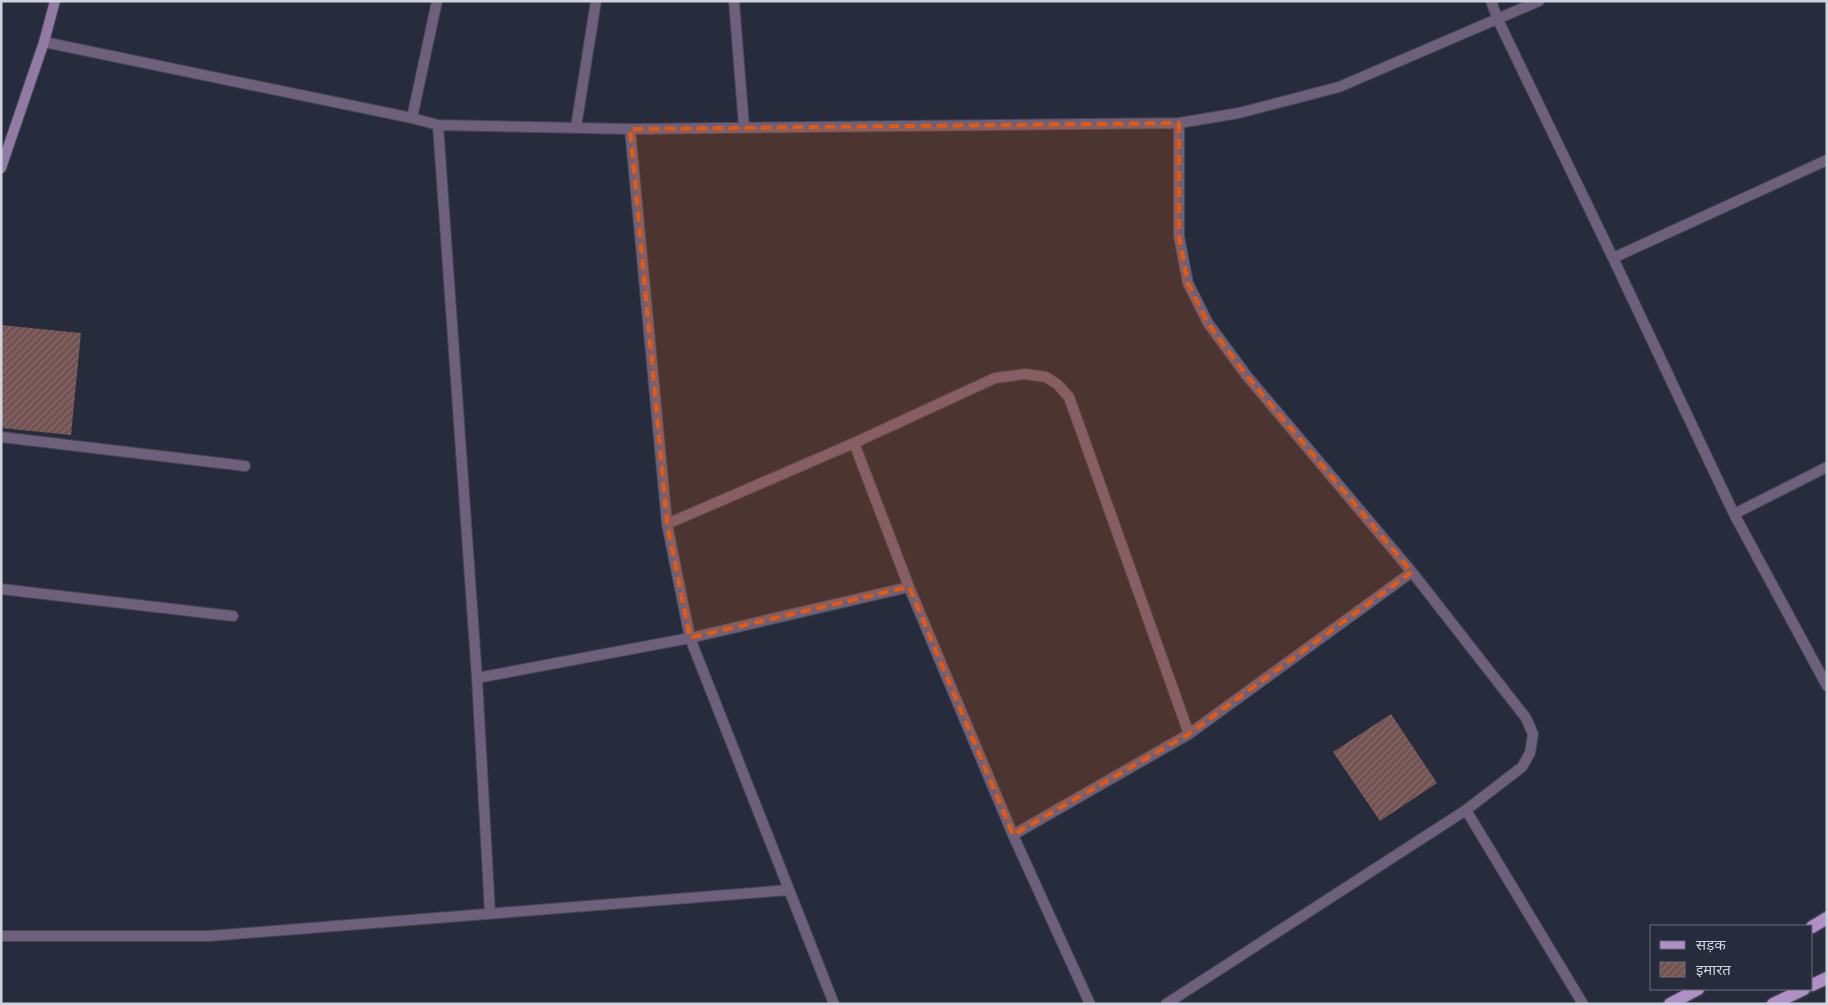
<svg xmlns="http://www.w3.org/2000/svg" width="1828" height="1005" font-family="Lato,'Noto Sans Devanagari',sans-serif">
<defs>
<pattern id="building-hatch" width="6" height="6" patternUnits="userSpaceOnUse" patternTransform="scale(1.25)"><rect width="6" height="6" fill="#735352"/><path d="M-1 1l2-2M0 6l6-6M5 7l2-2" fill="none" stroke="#866b6a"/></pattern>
</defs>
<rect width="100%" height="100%" fill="#262c3b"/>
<!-- building -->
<path fill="url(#building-hatch)" d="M1 325 81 333 71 435 1 428Z
M1391 714 1437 783 1380 821 1333 752Z"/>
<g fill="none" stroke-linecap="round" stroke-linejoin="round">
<!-- street casing -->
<g stroke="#414755" stroke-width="12">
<path id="street" d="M734 1 744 127
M1491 1 1498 20 1613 258 1734 514 1827 686
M44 42 412 118 438 125 630 129 1179 123 1239 113 1339 87 1539 1
M412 118 437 1
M438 125 477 678 490 913
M576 127 596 1
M630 129 667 524 690 638 834 1004
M1613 258 1827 160
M1 437 245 466
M854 443 909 587 1013 835 1090 1004
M1734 514 1827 467
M667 524 854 443 995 378 1025 374 1046 377 1057 384 1069 397 1189 734
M1 589 233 616
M477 678 690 638 909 587
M1466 810 1583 1004
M1013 835 1189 734 1412 572
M1 936H209L789 890
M1166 1004 1466 810 1522 767 1530 753 1533 734 1526 718 1412 572 1247 376 1208 323 1188 283 1179 236V123"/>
</g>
<!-- secondary casing -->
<g stroke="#414755" stroke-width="12">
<path id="secondary" d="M1 168 44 42 55 1"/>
</g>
<!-- primary casing -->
<g stroke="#414755" stroke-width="15">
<path id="primary" d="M1812 927 1827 918
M1812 985 1827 978
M1670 1004 1698 989
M1773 1004 1804 989"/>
</g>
<!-- street -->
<use href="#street" stroke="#6e5f7a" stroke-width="10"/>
<!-- secondary -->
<use href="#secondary" stroke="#937aa5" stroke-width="10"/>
<!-- primary -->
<use href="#primary" stroke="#b08fc7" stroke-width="12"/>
</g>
<!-- marked area -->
<path fill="#e8590c" fill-opacity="0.2" stroke="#e8590c" stroke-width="4" stroke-dasharray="10 6" stroke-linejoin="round" d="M1179 123V236L1188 283 1208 323 1247 376 1412 572 1189 734 1013 835 909 587 690 638 667 524 630 129Z"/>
<!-- border -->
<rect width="1828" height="1005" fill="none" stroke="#ced2dc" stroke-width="5"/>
<!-- legend -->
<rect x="1650" y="925" width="162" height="65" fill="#262c3b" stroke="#696e7b"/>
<rect x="1660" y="941" width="25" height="8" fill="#b08fc7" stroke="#696e7b"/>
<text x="1696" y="950" font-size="15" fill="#ced2dc">सड़क</text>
<rect x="1660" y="962" width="25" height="15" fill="url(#building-hatch)" stroke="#696e7b"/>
<text x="1696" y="975" font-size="15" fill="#ced2dc">इमारत</text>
</svg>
